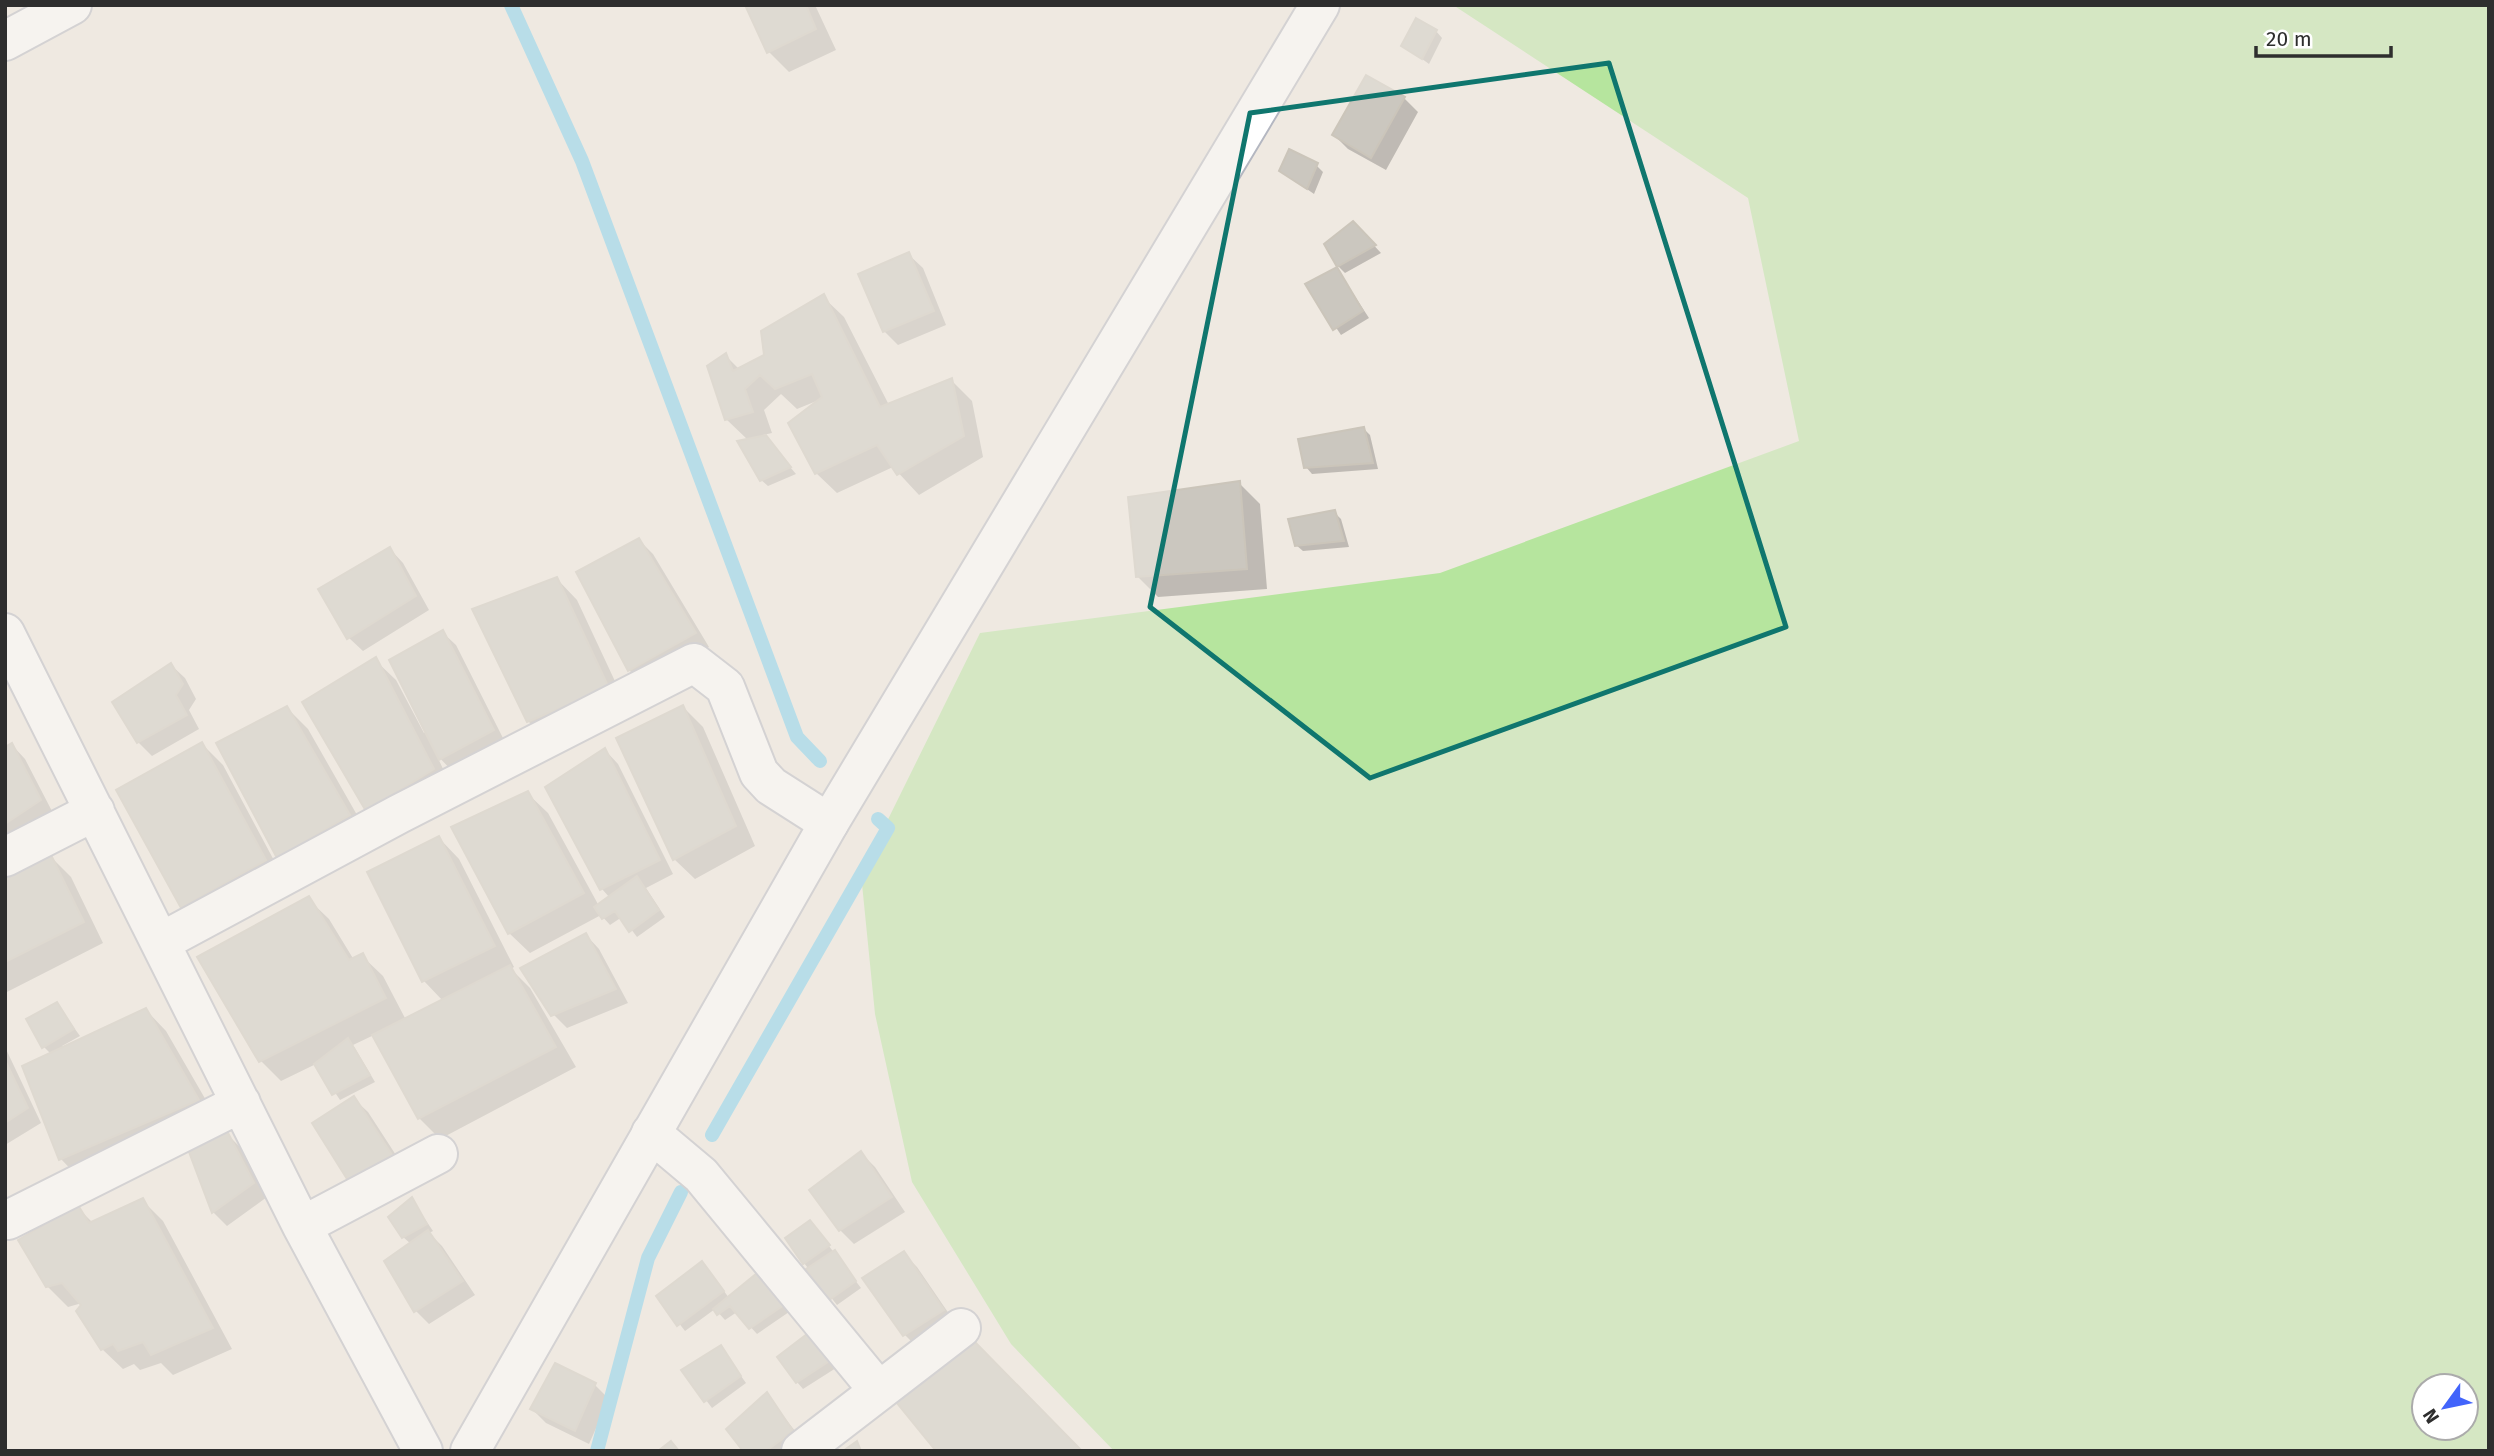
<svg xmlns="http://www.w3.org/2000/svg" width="2494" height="1456" font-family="'Fira Sans',sans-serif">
<rect width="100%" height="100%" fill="#efe9e1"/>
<!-- green -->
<path fill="#b6e59e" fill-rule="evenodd" d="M1453 5H2489V1451H1114L1011 1344 912 1182 875 1014 861 874 980 633 1440 573 1799 441 1748 198ZM2424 1386H2466V1428H2424Z"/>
<!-- shadow -->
<path fill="#0003" d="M747 5H815L836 50 789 72 769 52Z
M1436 31 1442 38 1429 64 1403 45Z
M1404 98 1418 112 1386 170 1348 149 1334 135Z
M1316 165 1323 172 1314 194 1281 171Z
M1353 223 1381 253 1345 273 1338 266Z
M909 255 923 268 946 325 898 345 884 331Z
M1337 269 1369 318 1341 335 1307 284Z
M823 297 844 317 889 405 951 380 972 401 983 457 919 495 893 467 837 493 816 473 819 400 797 409 781 394 764 410 772 433 763 435 796 474 768 486 761 480 748 440 726 419V356L740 370 766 356Z
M1364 429 1370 435 1378 469 1312 474 1306 467Z
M1239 483 1260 504 1267 589 1158 597 1138 577Z
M1334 512 1341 519 1349 547 1303 551 1296 545Z
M639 540 653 554 709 647 643 684 629 670Z
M390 549 403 563 429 610 363 651 349 638Z
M557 579 577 600 628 709 549 742 528 721 474 610Z
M442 632 456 645 506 744 454 773 436 754 453 790 368 810 375 660 396 680 424 733 427 732Z
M171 665 185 678 196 699 189 710 199 729 152 756 138 742Z
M683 707 703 727 755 846 695 879 674 859Z
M287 708 308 729 369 836 278 857Z
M202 744 223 765 285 881 202 928 182 907Z
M12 745 25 759 54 815 5 847V749Z
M605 750 618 764 673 874 646 888 665 917 637 937 622 917 610 925 601 915 530 953 509 933 527 793 548 813 599 906 610 898 602 889 547 788Z
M439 838 459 859 514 967 511 969 530 988 576 1067 440 1139 419 1118 374 1035 353 1045 375 1082 340 1100 316 1064 281 1081 261 1061 308 899 329 919 354 960 362 956 383 976 406 1020 443 1001 424 981 369 873Z
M51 857 71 877 103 943 5 993V880Z
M586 935 599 949 628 1003 567 1028 553 1014Z
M57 1004 80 1036 62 1046 64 1049 146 1010 166 1031 218 1121 81 1180 61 1159 24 1067 51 1054 44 1047Z
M5 1047 41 1123 5 1145Z
M354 1099 368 1112 405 1169 364 1195Z
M227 1134 240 1147 267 1197 227 1226 213 1212 191 1153Z
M861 1153 875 1167 905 1212 854 1244 840 1230Z
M142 1200 163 1221 232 1349 173 1375 161 1363 140 1370 134 1364 123 1369 102 1349 82 1303 68 1307 47 1286 77 1207 93 1223Z
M412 1200 433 1231 429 1233 442 1246 475 1295 429 1324 416 1311 411 1244 403 1237Z
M816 1229 861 1288 837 1305 804 1263Z
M903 1253 917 1267 956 1324 919 1349 905 1335 864 1278Z
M708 1269 729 1298 768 1278 789 1312 757 1334 737 1312 725 1320 715 1309 685 1331 658 1296Z
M811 1333 836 1368 803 1389 797 1382Z
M721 1348 746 1383 712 1408 684 1371Z
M595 1385 609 1399 589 1444 546 1423 532 1409Z
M767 1395 806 1445 798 1451H746Z"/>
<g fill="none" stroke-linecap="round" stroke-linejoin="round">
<!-- stream -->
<path stroke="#75cff0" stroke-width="14" d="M511 5 582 161 797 737 820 761
M712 1135 888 828 878 819
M597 1451 648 1258 681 1192"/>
</g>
<!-- building -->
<path fill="#cbc7bf" stroke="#cbc5ba" stroke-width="2" d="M745 5H806L816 29 767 53Z
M1416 18 1437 30 1422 59 1401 46Z
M1366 75 1405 97 1371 158 1332 135Z
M1289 149 1318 163 1307 189 1279 171Z
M1353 221 1376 245 1337 267 1324 244Z
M909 252 934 311 883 332 858 274Z
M1337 267 1363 311 1333 330 1305 284Z
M824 294 880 407 952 378 964 436 897 475 877 445 815 474 788 423 822 397 812 374 775 389 760 375 745 389 753 412 725 420 707 366 726 353 733 371 764 355 761 331Z
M1364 427 1373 463 1304 468 1298 439Z
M766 435 791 467 760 481 737 441Z
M1240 481 1247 569 1136 577 1128 497Z
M1335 510 1344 541 1295 546 1288 519Z
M639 538 696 633 628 671 576 572Z
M390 547 416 596 347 639 318 589Z
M557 577 609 688 527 722 472 609Z
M443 630 494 730 439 760 389 660Z
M376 657 434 769 366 811 302 702Z
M171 663 183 684 176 695 187 715 137 743 112 702Z
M683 705 736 826 673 860 616 738Z
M287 706 350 815 277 858 216 743Z
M202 742 266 860 181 908 116 790Z
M12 743 41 800 5 824V747Z
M605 748 660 860 600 890 545 787Z
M528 791 584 893 508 934 451 827Z
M439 836 495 946 422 982 367 872Z
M51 855 84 922 5 962V878Z
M637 876 659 910 629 932 615 911 602 919 594 907Z
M309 896 349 960 363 953 386 998 259 1062 197 957Z
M586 933 616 989 551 1016 520 968Z
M510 965 556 1047 418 1119 372 1035Z
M57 1002 74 1029 42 1048 26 1019Z
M146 1008 199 1100 59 1160 22 1066Z
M348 1038 370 1075 332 1095 314 1064Z
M5 1060 28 1108 5 1123Z
M354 1096 392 1155 349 1182 312 1123Z
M227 1131 254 1183 212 1213 189 1152Z
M861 1151 892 1197 839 1231 809 1190Z
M412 1197 427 1224 402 1238 388 1217Z
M143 1198 213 1328 151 1355 143 1342 118 1351 113 1344 101 1350 76 1311 81 1305 62 1283 46 1287 18 1240 78 1205 89 1223Z
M810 1220 830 1245 803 1264 785 1238Z
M428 1230 463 1281 414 1312 384 1261Z
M835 1250 856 1281 829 1300 806 1269Z
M904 1251 944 1310 903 1336 862 1278Z
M702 1261 724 1291 677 1326 656 1296Z
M762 1269 784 1305 749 1329 730 1306 717 1315 713 1309Z
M811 1331 831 1360 796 1383 777 1357Z
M972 1339 1082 1451H936L892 1397Z
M721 1345 741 1376 704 1402 681 1370Z
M555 1363 596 1383 575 1431 530 1409Z
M767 1392 793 1431 766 1451H743L726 1429Z
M671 1441 679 1451H658Z
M857 1441 861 1451H843Z"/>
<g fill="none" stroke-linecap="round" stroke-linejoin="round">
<!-- minor casing -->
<g stroke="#b4b7c1" stroke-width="42">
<path id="minor" d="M5 41 72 5
M5 633 302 1226 423 1451
M5 857 95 811
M161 942 399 814 694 663 725 687 759 773 771 786 829 823
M651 1133 701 1175 879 1391
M8 1220 241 1103
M302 1226 438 1154
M801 1451 961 1328"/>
</g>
<!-- tertiary casing -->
<g stroke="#b4b7c1" stroke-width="42">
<path id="tertiary" d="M470 1451 829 823 1320 5"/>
</g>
<!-- minor -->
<use href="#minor" stroke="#fff" stroke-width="38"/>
<!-- tertiary -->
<use href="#tertiary" stroke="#fff" stroke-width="38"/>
</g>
<!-- marked area -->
<path d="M0 0H2494V1456H0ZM1609 63 1786 627 1370 778 1150 607 1250 113Z" fill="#efe9e1" fill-opacity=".55" fill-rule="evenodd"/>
<path fill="none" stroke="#0f766e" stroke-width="5" stroke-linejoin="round" d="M1609 63 1786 627 1370 778 1150 607 1250 113Z"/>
<!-- border -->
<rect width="2494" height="1456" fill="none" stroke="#2e2e2e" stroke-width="14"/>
<!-- north arrow -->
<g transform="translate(2445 1407) rotate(237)"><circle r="33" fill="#ffffff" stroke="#ababab" stroke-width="2"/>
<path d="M0-5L12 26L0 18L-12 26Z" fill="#4264fb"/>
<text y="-10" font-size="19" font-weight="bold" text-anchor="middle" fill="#2e2e2e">N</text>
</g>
<!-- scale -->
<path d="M2256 46v10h135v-10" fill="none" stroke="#2e2e2e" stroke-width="3.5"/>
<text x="2266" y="46" font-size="21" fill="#2e2e2e" stroke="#ffffff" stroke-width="5" paint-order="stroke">20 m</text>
</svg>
